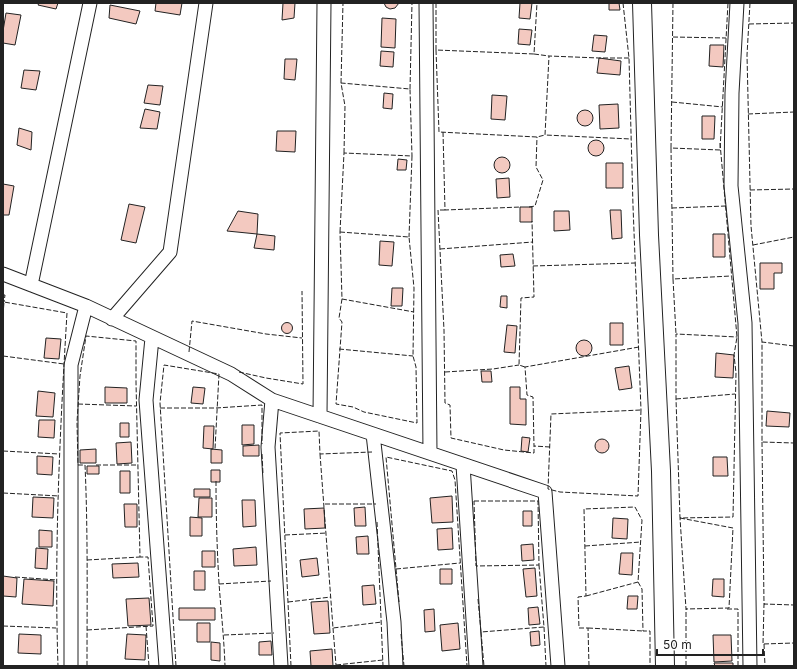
<svg xmlns="http://www.w3.org/2000/svg" width="797" height="669" font-family="Inter,sans-serif">
<rect width="100%" height="100%" fill="#fff"/>
<!-- building -->
<path fill="#f3c9c0" stroke="#222" d="M39 3H58L56 9 38 5Z
M156 3H182L180 15 155 11Z
M283 3H295L294 18 282 20Z
M384 3H399L395 8 390 9 386 7Z
M520 3H532L530 19 519 18Z
M609 3H619L620 10H609Z
M110 5 140 11 136 24 109 18Z
M6 13 21 15 15 45 3 43V31Z
M382 18 396 19 395 48 381 47Z
M519 29 532 30 530 45 518 44Z
M594 35 607 36 605 52 592 51Z
M710 45H724L723 67 709 66Z
M381 51 394 52 393 67 380 66Z
M599 58 621 61 620 75 597 73Z
M285 59H297L295 80 284 79Z
M24 70 40 71 36 90 21 88Z
M148 85 163 86 160 105 144 103Z
M384 93 393 94 392 109 383 108Z
M492 95 507 96 505 120 491 119Z
M618 104 619 128 600 129 599 105Z
M145 109 160 112 157 129 140 128Z
M577 118a8 8 0 1 1 16 0a8 8 0 1 1-16 0Z
M702 116H715L714 139H702Z
M19 128 32 132 31 150 17 145Z
M277 131H296L295 152 276 151Z
M588 148a8 8 0 1 1 16 0a8 8 0 1 1-16 0Z
M494 165a8 8 0 1 1 16 0a8 8 0 1 1-16 0Z
M398 159 407 160 406 170H397Z
M606 163H623V188H606Z
M509 178 510 197 497 198 496 179Z
M3 184 14 186 9 215H3Z
M129 204 145 207 136 243 121 240Z
M520 207H532V222H520Z
M610 210H621L622 238 612 239Z
M238 211 258 214 257 234 227 231Z
M554 211H569L570 230 554 231Z
M257 234 275 236 274 250 254 248Z
M713 234H725V257H713Z
M380 241 394 242 392 266 379 265Z
M513 254 515 266 501 267 500 255Z
M760 263H782V273H774V289H760Z
M392 288H403L402 306H391Z
M501 296H507V308L500 307Z
M281.5 328a5.5 5.5 0 1 1 11 0a5.5 5.5 0 1 1-11 0Z
M610 323H623V345H610Z
M507 325 517 326 515 353 504 352Z
M46 338 61 339 59 359 44 358Z
M576 348a8 8 0 1 1 16 0a8 8 0 1 1-16 0Z
M716 353 734 355 733 378 715 377Z
M629 366 632 388 619 390 615 368Z
M481 371H491L492 382H482Z
M105 387 127 388V403H105Z
M193 387 205 388 203 404 191 403Z
M510 387H520V399H526V425L510 424Z
M38 391 55 393 53 417 36 416Z
M767 411 790 413 789 427 766 426Z
M39 420H55L54 438 38 437Z
M120 423H129V437H120Z
M242 425H254V444L242 445Z
M204 426H214L213 449 203 448Z
M522 437 530 438 528 452 521 451Z
M595 446a7 7 0 1 1 14 0a7 7 0 1 1-14 0Z
M131 442 132 463 117 464 116 443Z
M259 445V456H243V446Z
M96 449V463H80V450Z
M211 449 222 450V463H211Z
M37 456 53 457 52 475 37 474Z
M713 457H727L728 476H713Z
M87 466H99V474H87Z
M211 470H220V482H211Z
M120 471H130V493H120Z
M194 489H210V497H194Z
M452 496 453 522 432 523 430 498Z
M33 497 54 498 53 518 32 517Z
M199 498H212V517H198Z
M242 500H255L256 526 243 527Z
M124 504H137V527H125Z
M365 507 366 526H355L354 508Z
M324 508 325 528 305 529 304 509Z
M523 511H532V526H523Z
M190 517 202 518V536H190Z
M613 518 628 519 627 539 612 538Z
M452 528 453 549 438 550 437 529Z
M39 530 52 531V547H39Z
M368 536 369 554H357L356 537Z
M533 544 534 560 522 561 521 545Z
M256 547 257 565 234 566 233 549Z
M36 548 48 549 47 569 35 568Z
M202 551H215V567H202Z
M621 553H633L632 575 619 574Z
M317 558 319 575 302 577 300 560Z
M138 563 139 577 113 578 112 564Z
M535 568 537 596 526 597 523 569Z
M440 569H452V584H440Z
M194 571H205V590H194Z
M3 576 17 578 16 597 3 596Z
M24 579 54 581 53 606 22 604Z
M713 579H724V597L712 596Z
M374 585 376 604 363 605 362 586Z
M628 596H638L637 609H627Z
M149 598 151 625 128 626 126 599Z
M328 601 330 633 314 634 311 602Z
M538 607 540 624 529 625 528 608Z
M179 608H215V620H179Z
M434 609 435 631 425 632 424 610Z
M197 623H210V642H197Z
M458 623 460 649 442 651 440 625Z
M539 631 540 645 531 646 530 632Z
M19 634 41 635V654L18 653Z
M127 634 146 635 145 660 125 659Z
M713 635H731L732 661 714 662Z
M271 641 272 655H259V642Z
M211 642 220 643V661L211 660Z
M332 649 333 666H311L310 651Z
M714 663H733V666H715Z"/>
<g fill="none" stroke-linecap="round" stroke-linejoin="round">
<!-- street casing -->
<g stroke="#222" stroke-width="15">
<path id="street" d="M426 3 430 453
M737 3 732 93 731 186 745 323 750 666
M3 274 86 306 231 374 272 400 545 492 558 666
M31 285 90 3
M112 319 170 252 206 3
M152 338 146 400 166 666
M272 400 268 447 281 666
M320 416 324 3
M373 434 394 622 396 666
M463 465 476 666
M71 666V365L86 306"/>
</g>
<!-- secondary casing -->
<g stroke="#222" stroke-width="20">
<path id="secondary" d="M642 3 649 235 661 471 665 666"/>
</g>
<!-- street -->
<use href="#street" stroke="#fff" stroke-width="13"/>
<!-- secondary -->
<use href="#secondary" stroke="#fff" stroke-width="18"/>
<!-- fence -->
<path stroke="#222" stroke-width="1" stroke-dasharray="5 2" stroke-linecap="butt" d="M436 3V50L534 54 537 3
M623 3 629 58 633 206 641 410
M673 3 671 148 720 150 728 3
M750 3 747 55 751 226 762 342
M749 24 794 23
M673 37 726 38
M436 50 439 132 537 137 545 135
M534 54 549 56
M629 58H599L549 56 545 135 631 139
M341 83 343 3
M410 89 412 3
M672 102 723 107
M748 114 794 112
M443 132 445 210 521 207
M720 143 737 337 734 355 736 373 733 517 680 518 676 399V334L737 337
M671 148 673 279 731 276
M344 153 345 106 341 83 410 89 412 156
M750 190 794 189
M529 207 535 206 543 180 536 167 537 137
M672 208 726 206
M445 210H438L444 330 445 403 450 405 451 438 504 450 534 453V446
M340 232 409 237 414 288 413 356 416 367 417 423 364 412 353 407 336 404 342 322 339 318 342 299Z
M340 232 344 153 412 156 409 237
M753 245 794 237
M440 249 533 242
M533 266 635 263
M673 279 676 334
M3 295H5L4 302
M342 299 414 312
M3 315 4 302 67 313C60 430 54 548 58 666
M794 346 762 342V442L794 443
M339 349 413 356
M189 352 192 321 266 334 302 338
M3 356 64 364
M525 367 519 365 521 298 534 297 532 221
M239 372 266 378 303 384 302 291
M445 372 493 369 519 365
M676 399 735 394
M78 404 136 406
M160 408H216L262 405V444
M641 410 638 496 560 492 548 489 551 414Z
M762 442 764 604 794 605
M550 447 534 446 533 397 527 395 525 367 639 347
M3 451 59 454
M262 454 263 474
M320 454 333 628 382 622
M96 465H138
M216 481C216 515 217 549 219 583 221 611 224 638 225 666
M3 493 59 496
M474 501H538L539 565 476 566Z
M325 504H376
M680 518 733 528 729 608 686 609Z
M377 522 383 666
M285 535 327 533
M585 546 641 542
M87 560 140 557
M396 569 460 563
M15 577 57 580
M219 584 271 581
M586 596 638 582
M478 599 481 632 544 627 539 565
M288 602 331 597
M399 602 386 457 452 471 455 480 467 666
M765 604H764L763 644 794 643
M727 609H738V666
M3 626 56 628
M146 626 149 666
M544 627 546 666
M333 628 336 665
M588 628 643 631
M87 630 153 626 148 557H140L136 382V341L86 336 80 376 77 422 78 465H85C88 532 87 599 87 666
M481 632 484 666
M401 634 404 666
M224 635 274 633
M764 644 765 666
M336 665 383 660
M176 666 160 403 164 365 219 374 215 449
M291 666 280 433 319 431 320 454 372 452
M589 666 588 628H579L578 597 586 596 584 509 635 507 642 520 638 582 642 589 643 631H650V666
M686 666V609H687"/>
</g>
<!-- border -->
<rect width="797" height="669" fill="none" stroke="#222222" stroke-width="8"/>
<!-- scale -->
<path d="M657 649v6h106v-6" fill="none" stroke="#222222" stroke-width="2"/>
<text x="663" y="649" font-size="12" fill="#222222" stroke="#ffffff" stroke-width="3" paint-order="stroke">50 m</text>
</svg>
